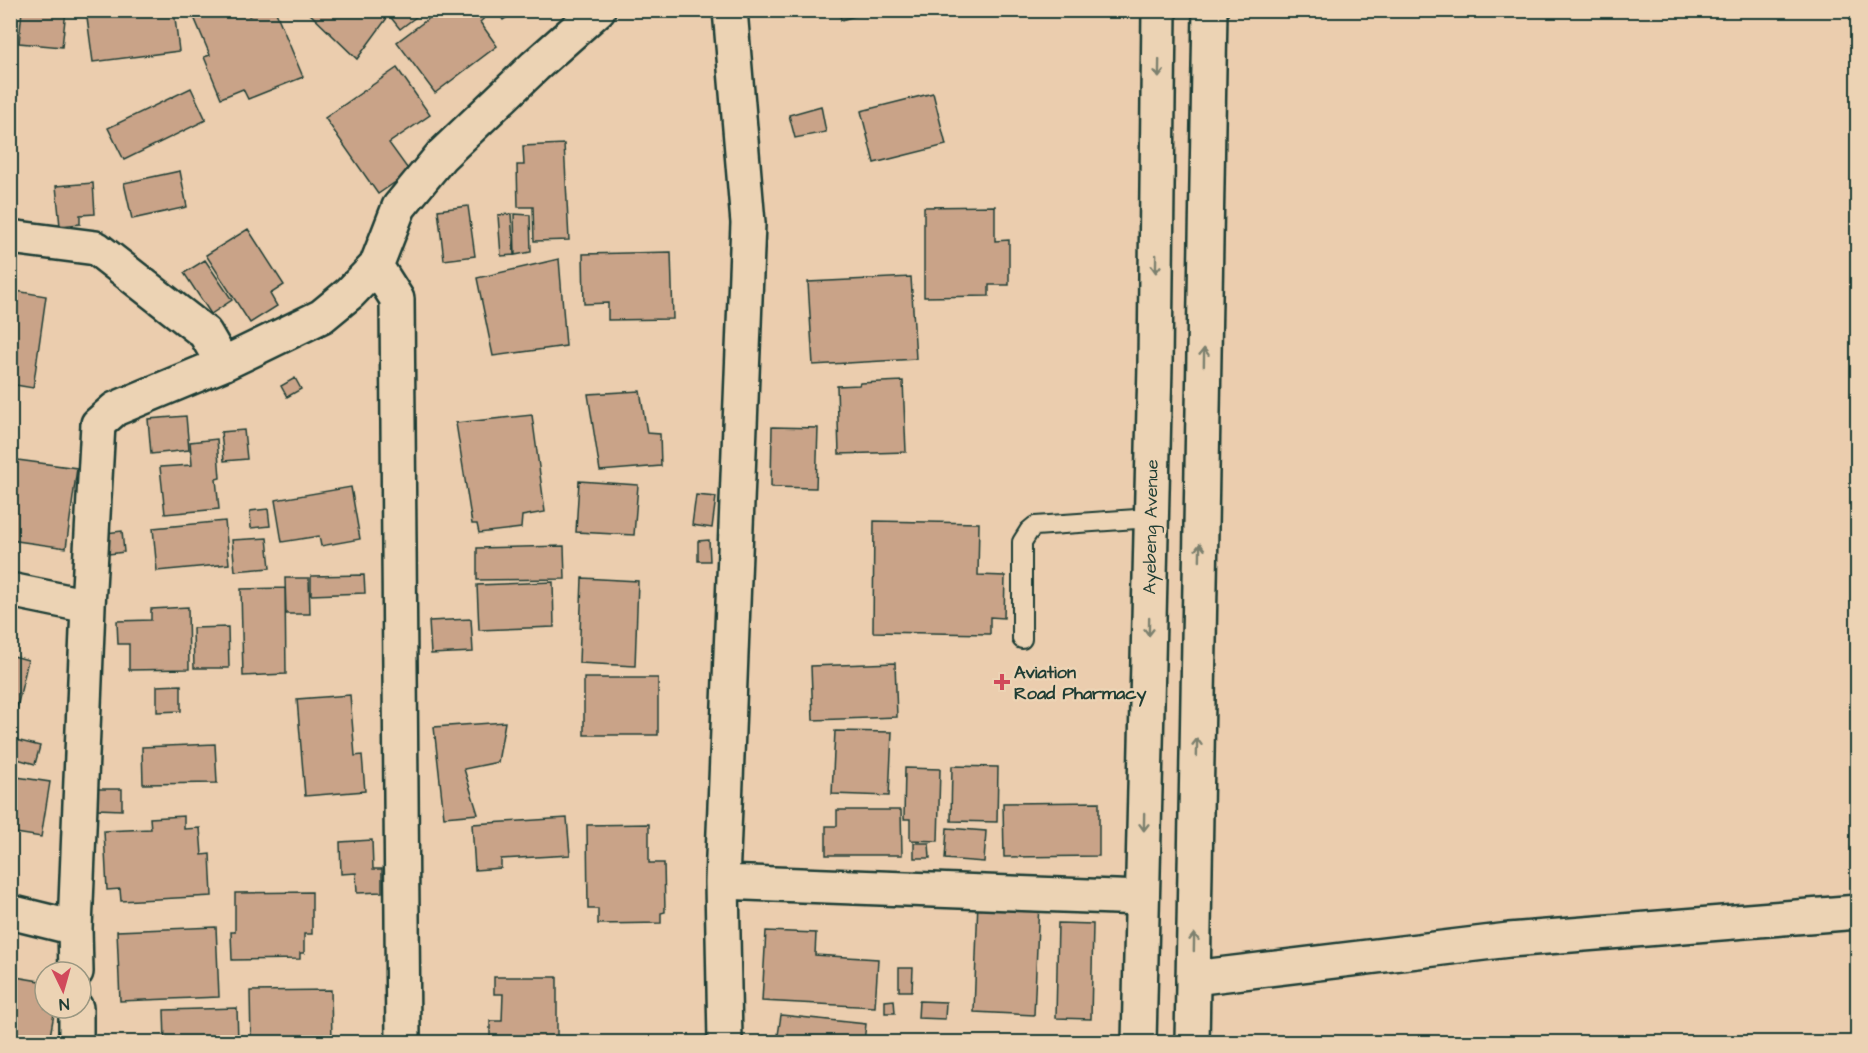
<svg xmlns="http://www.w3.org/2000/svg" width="1868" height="1053" font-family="'Architects Daughter',sans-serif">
<rect width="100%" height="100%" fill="#ebcdae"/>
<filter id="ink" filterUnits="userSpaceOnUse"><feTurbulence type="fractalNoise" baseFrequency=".0167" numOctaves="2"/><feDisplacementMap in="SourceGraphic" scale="12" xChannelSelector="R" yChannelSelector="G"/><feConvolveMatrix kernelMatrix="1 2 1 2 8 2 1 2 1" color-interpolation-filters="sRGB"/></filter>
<g filter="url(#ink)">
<!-- building -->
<path fill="#c9a388" stroke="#1f3d34" stroke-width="1.5" d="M22 10H66L62 47 19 43Z
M86 10H174L179 51 93 62Z
M209 10H246L249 16 263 10H275L303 77 248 99 243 89 221 98 204 57 210 55 194 17Z
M306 10H381L387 18 357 59Z
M385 10H425L400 29Z
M440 10H493L480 22 497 46 435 93 397 42Z
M497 10H518L503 20Z
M839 10H876L841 20Z
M397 68 430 115 389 143 410 172 378 194 325 118Z
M191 88 206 120 124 160 108 128Z
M933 93 946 145 874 163 861 111Z
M821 106 826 132 795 138 789 115Z
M564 144 569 240 534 241 533 207H518L517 165H524L523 146Z
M180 171 187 207 132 219 124 183Z
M93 183 95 214 80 215V224L60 226 56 186Z
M468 206 475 256 444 260 438 210Z
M995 206V241L1009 240V285H989V296L924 297V207Z
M511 214 514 255 501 256 498 215Z
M514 214 530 215 531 252 515 255Z
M248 229 284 285 270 294 277 306 250 323 206 255Z
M671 252 673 319 608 320V303L584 304 583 254Z
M559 259 566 346 493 356 477 278Z
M205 260 232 300 211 314 184 273Z
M911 277 916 359 813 365 808 282Z
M10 290 46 296 33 388 10 384Z
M295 378 301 389 287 397 281 386Z
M903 381 906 452 839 454 837 386 859 385 860 383Z
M640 391 647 433 660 434 661 466 600 471 588 394Z
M532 415 545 512 522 516 521 528 479 533 477 524H472L456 423Z
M186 416 189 450 151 454 148 419Z
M772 427 818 428 816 488 771 487Z
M244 430 247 459 224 461 221 432Z
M217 439 220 478 216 479 219 509 165 514 160 467 192 465 190 442Z
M10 459 77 468 66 548 10 540Z
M579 481 638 485 634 535 576 532Z
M351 487 360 539 321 546 319 536 282 542 275 500Z
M696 495 716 497 712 528 692 525Z
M268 509 270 526 251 528 250 511Z
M225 521 229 564 157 571 153 528Z
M874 521 979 523 978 575 1005 576 1004 618 990 617V634L873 632Z
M122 531 124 552 109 554 106 533Z
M267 538 270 568 235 571 232 540Z
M709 540 710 561H698V541Z
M564 546 565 579 477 580V548Z
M364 575 365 593 311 595V576Z
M285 578H309L310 614H286Z
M582 578 638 581 635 666 579 663Z
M553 582 554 627 479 630 477 585Z
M285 588 286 674 243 676 241 589Z
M188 607 189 669 129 670V644H118L117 621 151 620V609Z
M471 619 473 652 431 654 429 621Z
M228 627 229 668H194L193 628Z
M10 655 28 660 14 721 10 720Z
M895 663 897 717 813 720 811 666Z
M584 678H658V735H584Z
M181 685V711L157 712V686Z
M350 695 355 756 362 755 365 791 305 796 297 699Z
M505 722 498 762 464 769 478 814 444 817 434 727Z
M835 731 892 732 889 796 832 794Z
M12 739 40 746 35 764 10 757Z
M215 744 217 783 143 784 142 747Z
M952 766 998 767 997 822 951 821Z
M905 768 940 769 938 841 910 840V819H904Z
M10 776 50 782 41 837 10 832Z
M98 789H122V810L97 809Z
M1099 802V856L1004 857 1003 803Z
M837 810H901L902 855H826V826H837Z
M184 816V829L200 828 202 855 210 854 212 896 121 901 120 889 107 890 104 831 151 829 150 818Z
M567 818 570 855 501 859V868L475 870 472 824Z
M649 824V863H664L665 912 661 913V923L598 924V909H588L587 825Z
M947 828 986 831 984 862 945 859Z
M372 840 373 869H382V892L357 893 356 873 341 874 340 842Z
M914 843H929L930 858H914Z
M312 892V934H304V953H300V959L232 960 231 932H235V893Z
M978 900 1039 902 1034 1015 974 1012Z
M1058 923 1093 924 1091 1019 1056 1018Z
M216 927 219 997 120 1001 117 931Z
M766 931 816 933 815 955 878 959 875 1007 762 1001Z
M899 968H913L912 991H899Z
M10 976 45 982V1008H55L49 1042H10Z
M494 977H557V1042H490V1021H502L503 994H494Z
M331 990 332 1042H251L250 991Z
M894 1000 895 1013H885V1001Z
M919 1001 946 1002 945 1019 918 1018Z
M237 1008 238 1042H165L164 1010Z
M781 1015 866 1024 864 1042H777Z"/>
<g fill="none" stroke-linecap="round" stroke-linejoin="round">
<!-- lane casing -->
<g stroke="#1f3d34" stroke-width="22">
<path id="lane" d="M1022 639V542L1029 531 1035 526 1151 518"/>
</g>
<!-- street casing -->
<g stroke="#1f3d34" stroke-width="38">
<path id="street" d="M10 237 96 248 205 333 223 364
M376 266 397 299 403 1042
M10 590 88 606
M722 882 1142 898
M10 912 75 928
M76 972 75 928 88 606 98 424 115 409 223 364 322 316 350 293 376 266 399 207 441 156 535 66 598 10
M1193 978 1509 940 1858 912
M76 1008V1042
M725 1042 722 882 748 223 730 10"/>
</g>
<!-- secondary casing -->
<g stroke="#1f3d34" stroke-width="38">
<path id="secondary" d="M1139 1042 1155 365 1159 10
M1192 1042 1210 10"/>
</g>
<!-- lane -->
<use href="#lane" stroke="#ecd3b4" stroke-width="18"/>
<!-- street -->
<use href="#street" stroke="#ecd3b4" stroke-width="33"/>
<!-- secondary -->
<use href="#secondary" stroke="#ecd3b4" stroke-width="33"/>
</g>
<!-- one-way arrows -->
<defs><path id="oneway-shaft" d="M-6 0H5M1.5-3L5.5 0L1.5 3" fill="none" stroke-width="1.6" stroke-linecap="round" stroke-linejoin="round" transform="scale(1.5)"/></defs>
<g stroke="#7b806e">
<use href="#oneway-shaft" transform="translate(1159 69) rotate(91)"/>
<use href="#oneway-shaft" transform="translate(1156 264) rotate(91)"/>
<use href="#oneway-shaft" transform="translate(1204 357) rotate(-89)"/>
<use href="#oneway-shaft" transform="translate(1200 552) rotate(-89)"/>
<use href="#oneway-shaft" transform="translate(1149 627) rotate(91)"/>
<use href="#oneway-shaft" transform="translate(1197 747) rotate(-89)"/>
<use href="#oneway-shaft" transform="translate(1144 822) rotate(91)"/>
<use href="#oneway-shaft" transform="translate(1194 942) rotate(-89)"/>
</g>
</g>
<!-- markers -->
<path fill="#d1495b" stroke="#ecd3b4" stroke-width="2" d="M999 673h6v6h6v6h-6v6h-6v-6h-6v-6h6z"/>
<g text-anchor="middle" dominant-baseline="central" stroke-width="5" stroke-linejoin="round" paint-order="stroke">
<!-- street labels -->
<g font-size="18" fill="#1f3d34" stroke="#ecd3b4">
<text transform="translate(1151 527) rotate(-89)">Ayebeng Avenue</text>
</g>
<!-- poi labels -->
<g font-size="18" font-weight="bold" fill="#1f3d34" stroke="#ecd3b4" text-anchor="start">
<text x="1014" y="672">Aviation<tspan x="1014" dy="21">Road Pharmacy</tspan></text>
</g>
</g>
<!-- margin -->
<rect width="1868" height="1053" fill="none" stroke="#ecd3b4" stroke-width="36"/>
<rect x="18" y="18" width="1832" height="1017" fill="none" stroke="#1f3d34" stroke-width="2" filter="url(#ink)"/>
<!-- north arrow -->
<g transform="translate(63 990) rotate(175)"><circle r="28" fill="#ecd3b4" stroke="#9a9781" stroke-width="1.5"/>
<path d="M0-4.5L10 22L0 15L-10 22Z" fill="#d1495b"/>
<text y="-9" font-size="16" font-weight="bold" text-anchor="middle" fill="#1f3d34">N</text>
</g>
</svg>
